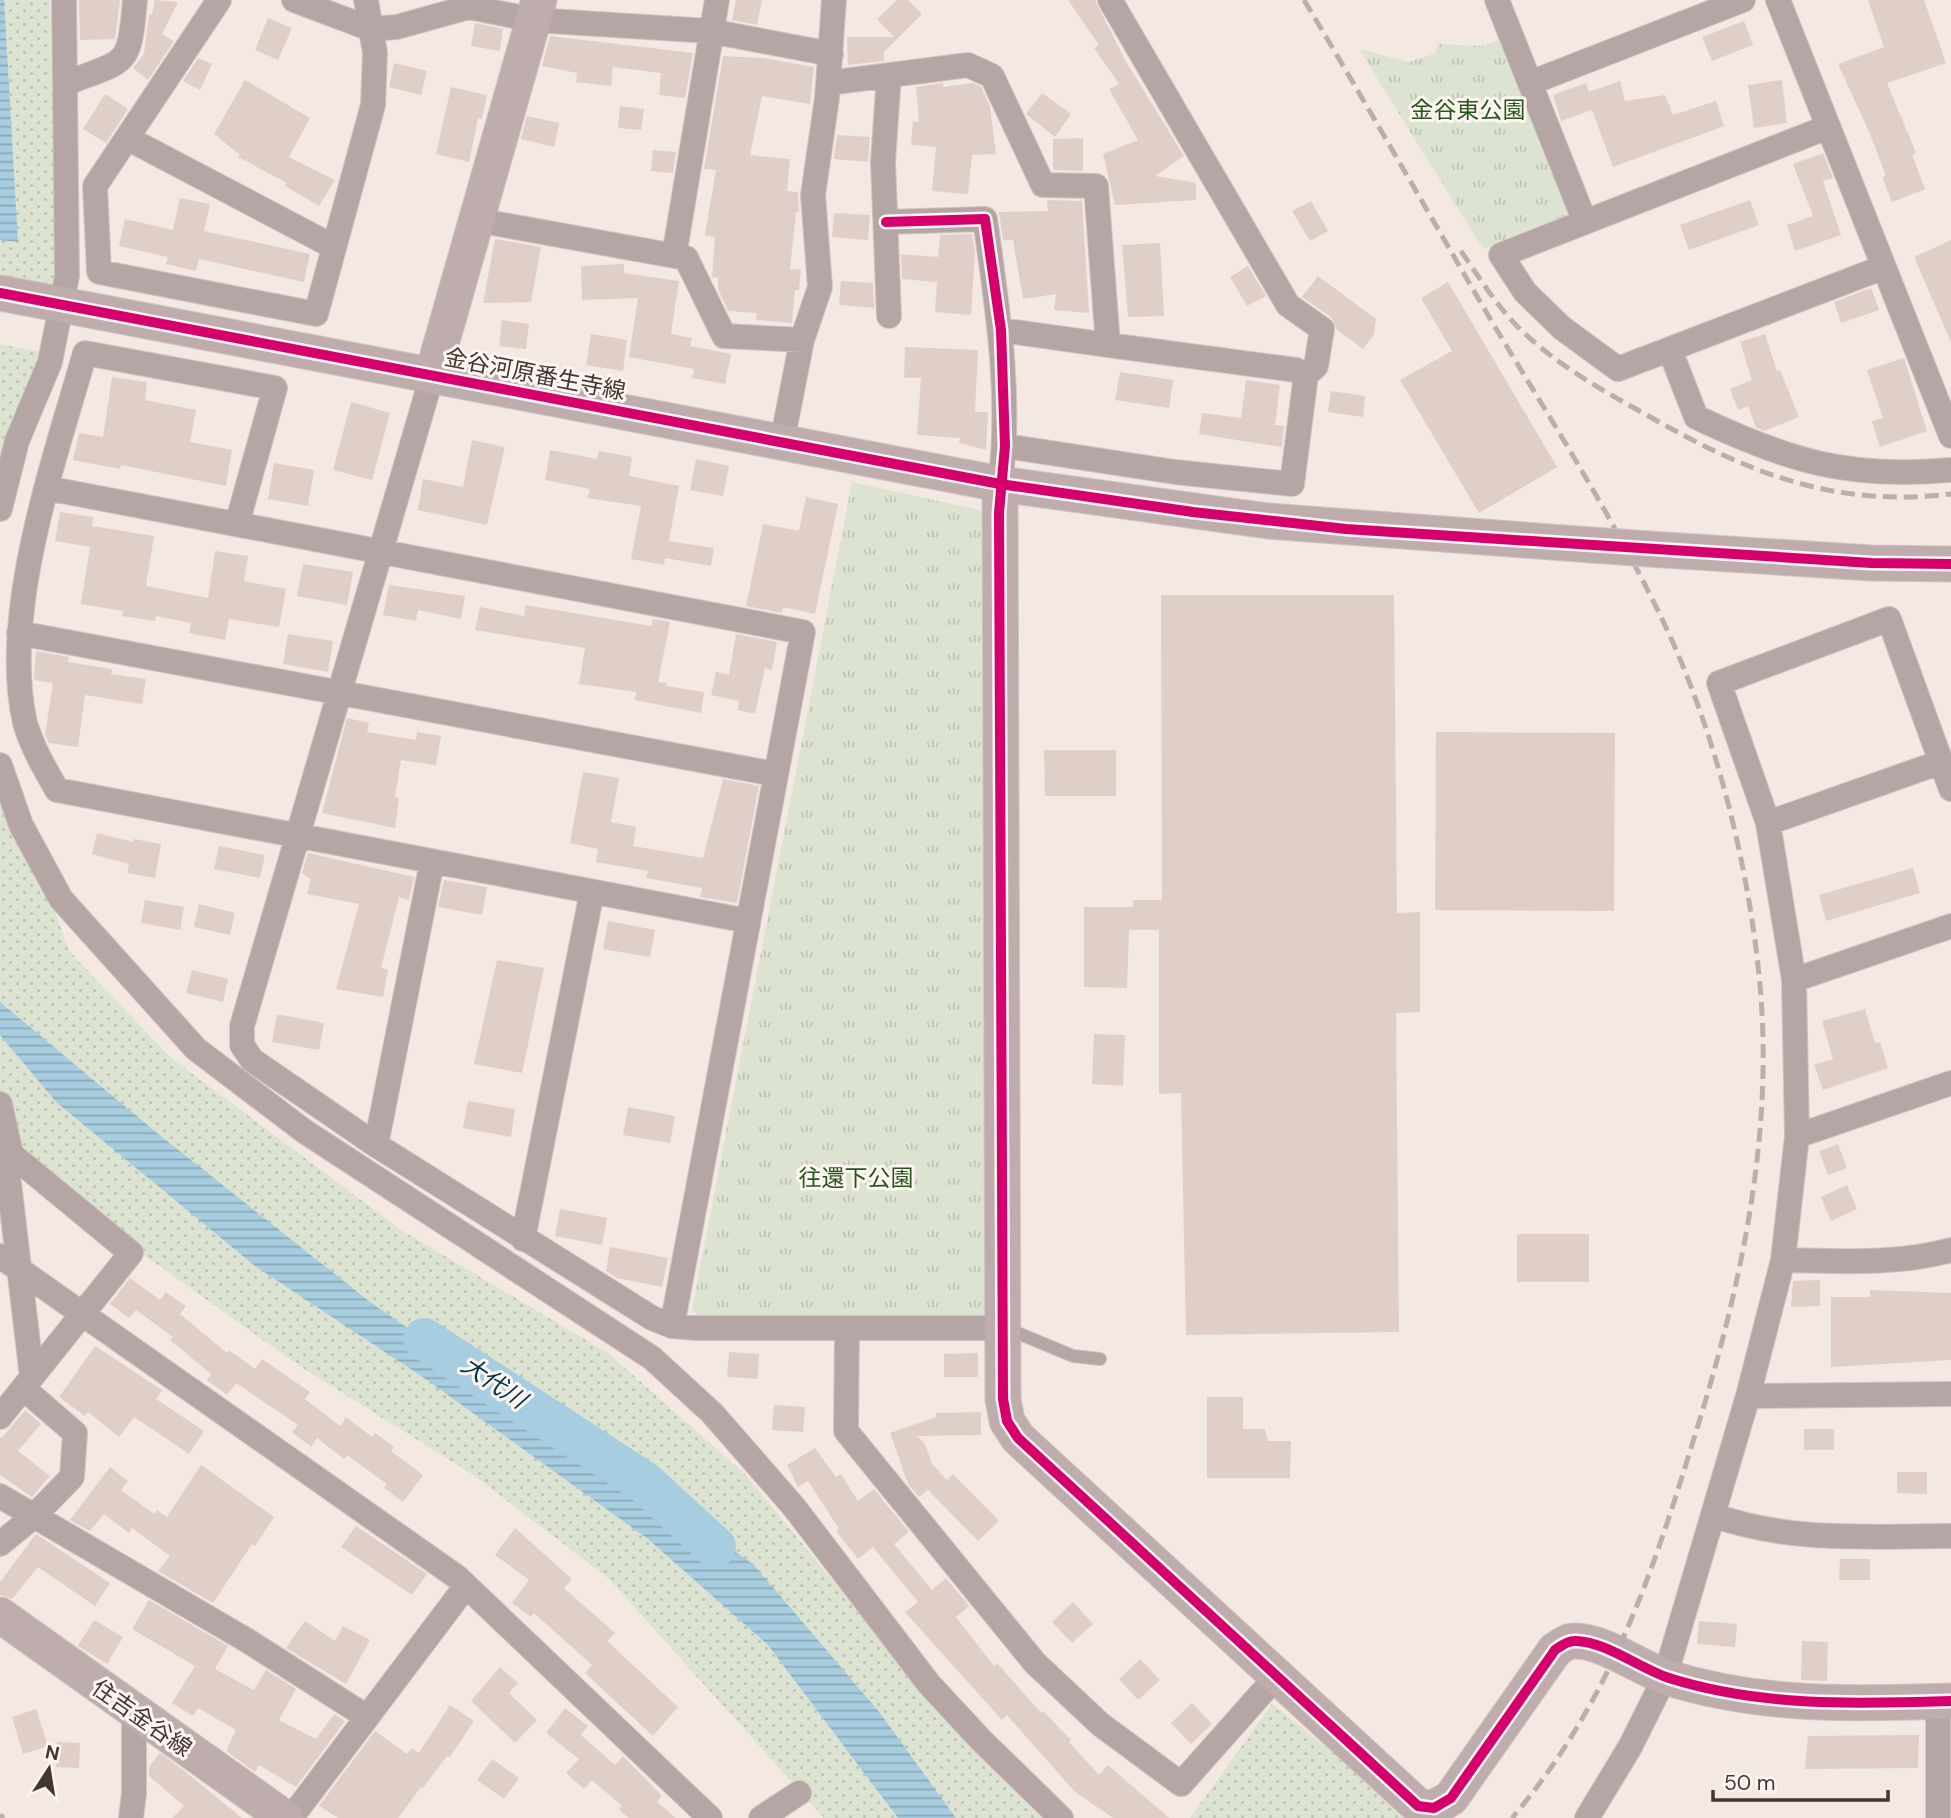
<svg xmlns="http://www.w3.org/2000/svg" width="1951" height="1818" font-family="'DM Sans','Noto Sans JP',sans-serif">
<defs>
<pattern id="grass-dots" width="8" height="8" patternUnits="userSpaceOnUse" patternTransform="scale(1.75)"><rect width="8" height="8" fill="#dce4d1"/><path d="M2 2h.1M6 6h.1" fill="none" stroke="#bec4b4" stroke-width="1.8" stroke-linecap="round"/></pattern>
<pattern id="park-tufts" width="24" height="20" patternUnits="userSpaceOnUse" patternTransform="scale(1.75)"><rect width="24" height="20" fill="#dce4d1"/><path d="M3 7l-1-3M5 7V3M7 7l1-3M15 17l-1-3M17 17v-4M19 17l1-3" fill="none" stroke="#bec4b4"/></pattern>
<pattern id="water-rules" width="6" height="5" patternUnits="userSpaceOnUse" patternTransform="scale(1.75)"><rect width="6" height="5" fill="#a7cde0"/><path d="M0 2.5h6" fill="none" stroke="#8aa7b6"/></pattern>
</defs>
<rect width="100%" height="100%" fill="#f4e8e3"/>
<!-- grass -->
<path fill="url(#grass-dots)" d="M0 0H50L56 289 0 277Z
M0 344 44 353 0 507Z
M0 758 69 951 170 1057 401 1230 608 1353 745 1474 883 1642 1047 1818H824L609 1579 475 1476 301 1367 68 1201 11 1154 0 1098Z
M1272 1704 1415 1818H1190Z"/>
<!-- park -->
<path fill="url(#park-tufts)" d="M1505 37 1575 215 1569 225 1483 249 1359 49 1409 62 1436 53 1438 44 1484 46Z
M852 482 979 510 991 522 994 1313 982 1322 699 1318 692 1309Z"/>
<!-- water -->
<path fill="url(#water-rules)" d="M0 0H4L18 242 0 240Z
M0 1002 152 1129 370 1302 753 1564 880 1713 956 1818H898L768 1645 648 1539 427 1380 255 1266 56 1102 0 1035Z"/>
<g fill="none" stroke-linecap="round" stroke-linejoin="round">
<!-- river -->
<path stroke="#a7cde0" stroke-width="42" d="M424 1339 644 1482 715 1547"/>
</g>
<!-- building -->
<path fill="#dfcfc8" d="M79 0H120L115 39 80 40Z
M155 0 178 2 162 34 174 41 148 80 133 68 144 54 149 15 152 14Z
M736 0H762L757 25 732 20Z
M897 0H908L922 14 884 52V61L848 65 847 37H894L877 19Z
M1068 0H1095L1125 60 1184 156 1155 176 1196 183V200L1115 205 1103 154 1138 140 1109 89 1119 84 1094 48 1099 45Z
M1868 0H1924L1946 63 1887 83 1916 153 1912 155 1925 189 1892 202 1882 177 1886 176 1870 134 1838 64 1884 47Z
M268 18 292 28 278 60 255 50Z
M1744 21 1753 45 1712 61 1702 37Z
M475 23 503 29 500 51 471 46Z
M550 36 693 53 685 98 659 95 661 73 613 67 611 86 576 82 577 73 542 66Z
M723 56 763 58 814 67 810 104 762 96 750 155 790 159 787 191 798 192 799 212H796L790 269 801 270 799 290H795L792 323 756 320 757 313 728 311 718 289V278L712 277 715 237 705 235 716 170 704 169Z
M198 58 212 64 200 90 183 81Z
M394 63 427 71 421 95 389 87Z
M245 80 310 118 289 157 335 180 319 206 285 186 287 183 238 157 240 155 214 134Z
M1782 80 1787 123 1754 128 1748 85Z
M1620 81 1625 101 1665 95 1673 115 1716 101 1724 126 1613 167 1592 110 1561 121 1553 95 1586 83 1589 92Z
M943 83V87L973 83 981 87 990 106 996 154 972 155 968 194 932 191 936 147 911 145 913 121 919 122 916 87Z
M451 87 487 95 482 119 478 118 469 162 436 154Z
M1042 93 1071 114 1055 137 1026 114Z
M105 94 128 109 106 143 83 129Z
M620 106 644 109 641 130 618 128Z
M527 116 559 123 554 147 521 139Z
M837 135 870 137 868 162 834 159Z
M1083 138V171L1053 170V139Z
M653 150 676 152 673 173 651 171Z
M1823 153 1833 178 1823 181 1841 235 1795 251 1787 225 1813 216 1793 164Z
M180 198 210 204 204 231 310 254 304 282 199 259 196 271 166 264 168 257 119 246 125 219 173 230Z
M1047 200 1082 201 1089 313 1054 310 1056 294 1023 299 1013 240H1003L999 212 1048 211Z
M1750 200 1759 225 1689 250 1680 225Z
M1311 201 1328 231 1310 241 1292 211Z
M834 213 870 215 868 240 832 237Z
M972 234 975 253 971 315 935 312 937 282 902 279 901 254 938 257 940 235Z
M495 239 541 247 531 302 483 303Z
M1951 240V342L1914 257Z
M1160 243 1164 316 1128 317 1122 245Z
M624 264V273L679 281 671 334 692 338 690 346 731 354 725 384 692 378 694 369 629 357 638 298 582 300 581 266Z
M1248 266 1266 296 1247 306 1230 277Z
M1318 276 1376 319 1374 334 1363 349 1337 330 1331 317 1302 297Z
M841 281 873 283 874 308 839 305Z
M1448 282 1557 467 1479 513 1400 380 1452 351 1421 298Z
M1871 288 1879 310 1841 323 1834 302Z
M502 320 529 324 526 349 499 346Z
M591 334 627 340 623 371 586 365Z
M1765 334 1777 371 1780 370 1799 417 1764 431 1756 427 1748 406 1738 410 1730 389 1752 380 1740 342Z
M905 347 978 350 975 412H988L986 450 959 443 960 438 917 435 921 378H904Z
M1904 358 1927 431 1880 447 1872 421 1883 418 1867 370Z
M1120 372 1173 380 1169 408 1115 400Z
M112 377 147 382 145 400 196 410 190 442 232 450 226 486 121 465 120 469 73 460 79 433 103 437Z
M1246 380 1280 385 1275 425 1284 426 1282 447 1199 434 1202 413 1241 418Z
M1331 391 1365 396 1363 417 1328 412Z
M351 402 390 413 372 480 333 470Z
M472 440 505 447 487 525 418 510 423 479 463 487Z
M550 450 597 459 599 451 632 457 629 476 679 486 669 541 714 548 711 566 665 558 664 565 631 559 641 506 587 498 590 489 545 480Z
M696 459 729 466 723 496 690 490Z
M274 463 314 470 308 506 268 499Z
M806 497 838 504 815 614 783 607 782 613 746 606 763 524 799 531Z
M60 512 93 517 92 526 154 536 146 586 208 598 215 551 248 556 244 581 286 589 279 627 229 619 225 640 189 633 191 623 156 616 155 621 122 616 123 611 81 604 90 547 55 541Z
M303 564 353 572 347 605 297 596Z
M389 585 465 596 461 619 418 610 416 621 383 615Z
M1161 595H1394L1397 913 1420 912V1012L1396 1013 1399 1332 1186 1335 1181 1093 1159 1094V930H1129L1127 988 1084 987V907H1133V900H1162Z
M526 605 651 626 653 619 670 622 658 682 667 683 666 686 704 692 701 713 635 700 636 692 579 684 585 648 475 630 480 607 524 616Z
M288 634 333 641 328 672 283 664Z
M736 634 777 642 772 670 765 668 755 714 738 710 739 701 711 695 716 672 729 675Z
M36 651 69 657 68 662 112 669 111 674 146 679 142 704 85 695 78 747 49 743 45 735 53 683 34 680Z
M347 718 369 723 367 732 416 740 417 732 441 736 436 765 401 760 395 797 399 798 395 828 322 813Z
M1436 732 1615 733 1614 911 1435 910Z
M1044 750H1116V796H1045Z
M583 772 619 778 611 822 636 827 633 846 703 858 723 779 759 786 737 903 700 897 702 888 646 878 648 871 596 862 598 849 570 843Z
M97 833 133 842 134 839 161 844 155 878 127 873 129 864 92 854Z
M219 846 265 855 260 878 214 869Z
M308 853 414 877 409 900 399 897 381 968 388 970 383 997 336 989 359 904 307 894 311 879 302 873Z
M1913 868 1920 893 1826 921 1819 895Z
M444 880 487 887 482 915 438 907Z
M145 900 184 907 180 930 141 923Z
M199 904 235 913 230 935 194 927Z
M608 921 655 930 650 957 603 949Z
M497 960 544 968 522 1073 474 1064Z
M192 970 228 979 223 1002 186 993Z
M1865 1009 1875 1043 1880 1042 1888 1068 1823 1090 1814 1065 1833 1059 1822 1021Z
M277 1014 324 1023 319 1050 272 1042Z
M1094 1034 1125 1035 1123 1086 1092 1084Z
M468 1101 515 1109 511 1137 463 1128Z
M628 1107 675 1116 670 1143 623 1135Z
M1838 1144 1847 1168 1828 1175 1819 1151Z
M1847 1185 1857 1209 1831 1221 1821 1197Z
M560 1209 607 1218 602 1245 555 1236Z
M1517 1234H1589V1282H1517Z
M610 1247 668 1258 662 1287 617 1278 606 1271Z
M130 1278 160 1300 166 1292 186 1306 180 1314 227 1353 229 1350 255 1369 262 1359 310 1392 305 1399 340 1426 346 1417 372 1437 375 1433 394 1447 391 1451 423 1475 403 1502 384 1488 387 1484 347 1455 344 1459 317 1438 311 1447 292 1432 298 1425 236 1383 227 1395 207 1380 211 1374 170 1340 173 1337 136 1310 129 1318 110 1304Z
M1820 1280V1306L1791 1307 1793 1281Z
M1870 1290 1951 1293V1360L1831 1367V1297H1870Z
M95 1346 162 1390 156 1399 204 1431 189 1454 134 1417 119 1437 88 1412 85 1416 59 1397Z
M729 1352 759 1354 758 1379 727 1377Z
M978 1353V1377H944V1354Z
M1207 1397H1243V1429H1265L1268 1441H1291L1290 1478H1207Z
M774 1405 805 1407 803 1432 772 1430Z
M25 1410 41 1424 18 1451 50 1476 32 1497 0 1475V1437L2 1438Z
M981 1412V1435L917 1436 925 1444 932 1464 947 1480 953 1474 999 1521 978 1541 928 1490 919 1497 908 1484 890 1433 936 1417V1413Z
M1804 1429H1834V1450H1804Z
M815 1448 836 1477 841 1474 858 1501 874 1489 909 1532 894 1544 932 1590 946 1578 969 1606 956 1617 994 1666 997 1663 1041 1713 1043 1711 1071 1740 1069 1742 1099 1775 1108 1765 1169 1818H1113L1074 1791 1007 1715 1002 1720 905 1612 918 1602 873 1547 858 1559 836 1531 839 1529 808 1481 798 1487 787 1465Z
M201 1465 274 1517 255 1546 252 1544 213 1603 158 1571 170 1556 132 1528 129 1533 104 1514 90 1531 70 1520 110 1467 128 1481 121 1490 154 1514 157 1510 167 1517Z
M1897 1472H1927V1494L1897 1493Z
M356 1526 427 1574 412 1595 341 1547Z
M515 1528 572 1579 564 1588 615 1633 607 1641 678 1707 653 1736 585 1673 592 1665 534 1613 531 1617 512 1603 529 1580 495 1555Z
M36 1534 110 1583 95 1606 38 1567 12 1599 0 1595V1582Z
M1840 1559H1870V1580H1839Z
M149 1600 228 1646 215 1669 254 1690 266 1670 296 1689 279 1720 316 1739 334 1714 345 1721 296 1787 259 1765 255 1772 226 1751 236 1730 198 1708 193 1716 172 1703 195 1666 132 1629Z
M1073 1602 1093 1624 1072 1643 1052 1622Z
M94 1620 123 1637 107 1664 78 1646Z
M305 1621 335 1641 343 1626 370 1640 346 1684 286 1648Z
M1699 1621 1737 1624 1735 1647 1697 1644Z
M1802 1641 1828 1642 1827 1681 1801 1680Z
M1140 1659 1160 1680 1138 1700 1119 1679Z
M500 1667 518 1683 509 1693 537 1720 515 1743 471 1701Z
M1192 1703 1212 1724 1191 1744 1171 1723Z
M450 1705 474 1721 450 1757 447 1756 423 1788 421 1787 398 1818H338L319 1806 375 1731 407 1754 412 1748 419 1753Z
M565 1708 588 1726 581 1735 615 1765 623 1756 662 1796 657 1802 676 1818H629L619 1810 622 1806 592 1780 584 1789 566 1773 579 1759 546 1733Z
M36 1709 48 1746 23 1754 12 1717Z
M1919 1735 1918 1768 1805 1769 1808 1736Z
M57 1742 80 1743 79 1768 56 1767Z
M160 1753 183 1770 242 1818H172L184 1806 149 1776V1767Z
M492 1759 519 1778 504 1799 477 1780Z"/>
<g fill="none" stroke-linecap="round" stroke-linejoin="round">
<!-- lane casing -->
<g stroke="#cfc5c1" stroke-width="14">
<path id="lane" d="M1008 1329 1073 1356 1100 1359"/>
</g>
<!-- street casing -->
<g stroke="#cfc5c1" stroke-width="26">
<path id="street" d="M219 0 95 186 99 272 316 314 373 105 375 53 366 0
M294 0 371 29 397 27 469 7 534 20 710 31 831 54
M1110 0 1288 305 1322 329 1316 366 1306 375
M1497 0 1585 222
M1778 0 1951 436
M889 75 883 162 889 316
M67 83C128 59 129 68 135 0
M828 83 968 65 992 76 1043 185 1096 186 1108 345 1001 330
M1530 83 1743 0
M1828 127 1501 255 1525 292 1562 328 1618 369 1884 267
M127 138 334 247
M476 220 686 258 724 336 802 340
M886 222 985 219C997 306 1012 396 1000 484
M674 256 717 0
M1670 350 1696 417C1788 461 1848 479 1951 470
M432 376 242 1026V1045L252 1060 376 1145 652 1318 672 1326 697 1328H1004
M782 442 802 340 820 287 813 195 827 98 834 0
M1005 446 1175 472 1292 484 1306 375 1296 370 1108 345
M46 488 803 632 672 1326
M0 509 17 441 50 362 67 276 64 0
M237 524 275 388 85 353C55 458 0 614 25 723 32 747 45 769 57 790L748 921
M19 633 775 774
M0 765 21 825 61 899 196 1049 304 1131 652 1358 712 1413 794 1507 929 1684 981 1740 1061 1818
M1768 823 1941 762
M1794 980 1951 926
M0 1104 11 1154 7 1166 32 1377
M1797 1136 1951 1083
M376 1145 432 862
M0 1151 11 1154 131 1253 0 1417
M523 1239 592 892
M0 1256 457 1577 710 1818
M1783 1260C1839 1261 1896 1265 1951 1250
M847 1329 846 1431 1035 1663 1100 1724 1181 1784 1276 1677
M1748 1396 1951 1394
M0 1496 248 1641 367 1717
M1713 1515C1790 1543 1870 1536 1951 1536
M0 1544 33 1517 72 1477 75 1433 23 1388
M131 1818 134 1793V1713
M291 1818 466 1586
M761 1818 799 1793
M1587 1818 1630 1747 1665 1677 1748 1396 1783 1260 1797 1136 1794 980 1768 823 1719 683 1889 619 1951 789
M1938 1818V1702"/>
</g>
<!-- secondary casing -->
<g stroke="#cfc5c1" stroke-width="37">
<path id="secondary" d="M0 293 1000 484 1268 521 1591 545
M432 376 539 0
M1000 484 1003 1399 1007 1421 1018 1438 1418 1806 1434 1808 1451 1798 1555 1650C1561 1646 1567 1641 1574 1641 1603 1640 1641 1669 1669 1678 1761 1707 1855 1704 1951 1701
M1649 549 1871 563 1951 564
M0 1615 285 1818"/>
</g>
<!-- lane -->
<use href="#lane" stroke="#b5a5a5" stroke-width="12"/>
<!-- street -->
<use href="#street" stroke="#b5a5a5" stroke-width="24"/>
<!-- secondary -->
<use href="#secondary" stroke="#beadac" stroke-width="35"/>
<!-- rail -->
<path stroke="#bbaeac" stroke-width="5" stroke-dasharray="14 7" stroke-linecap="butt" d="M1304 0C1369 108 1431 218 1495 327 1553 423 1614 519 1663 621 1715 730 1749 865 1760 985 1774 1137 1740 1291 1695 1435 1652 1576 1609 1704 1512 1818
M1461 251C1479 277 1496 305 1518 327 1555 364 1600 389 1645 414 1746 472 1832 508 1951 494
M0 1815 4 1818"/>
<!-- secondary-bridge casing -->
<g stroke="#cfc5c1" stroke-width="37" stroke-linecap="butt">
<path id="secondary-bridge" d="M1591 545 1649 549"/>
</g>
<!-- secondary-bridge -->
<use href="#secondary-bridge" stroke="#beadac" stroke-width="35"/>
<!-- cycleway casing -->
<g stroke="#fdf5f2" stroke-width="15">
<path id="cycleway" d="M886 222 985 219 1001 330 1005 446 999 513 1003 1399 1007 1421 1018 1438 1418 1806 1434 1808 1451 1798 1555 1650C1561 1646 1567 1641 1574 1641 1603 1640 1641 1669 1669 1678 1761 1707 1855 1704 1951 1701
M0 293 1000 484 1193 512 1346 529 1871 563 1951 564"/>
</g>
<!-- cycleway -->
<use href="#cycleway" stroke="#d6006c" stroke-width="10"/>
</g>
<g text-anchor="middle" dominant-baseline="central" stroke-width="6" stroke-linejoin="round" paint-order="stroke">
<!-- park labels -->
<g font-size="23" fill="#27561a" stroke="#fdf5f2">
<text x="1468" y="110">金谷東公園</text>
<text x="856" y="1178">往還下公園</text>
</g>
<!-- street labels -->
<g font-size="23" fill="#43352f" stroke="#fdf5f2">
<text transform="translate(535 374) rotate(11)">金谷河原番生寺線</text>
<text transform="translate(142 1718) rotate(35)">住吉金谷線</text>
</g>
<!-- water labels -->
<g font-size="24" font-style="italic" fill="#003448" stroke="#fdf5f2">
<text transform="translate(494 1382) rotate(34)">大代川</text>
</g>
</g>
<!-- north arrow -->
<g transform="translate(49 1769) rotate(12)" stroke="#fdf5f2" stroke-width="5" paint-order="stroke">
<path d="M0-5L12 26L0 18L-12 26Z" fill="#43352f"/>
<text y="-10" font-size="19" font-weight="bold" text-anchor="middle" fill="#43352f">N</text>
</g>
<!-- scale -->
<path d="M1713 1790v10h175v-10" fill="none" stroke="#43352f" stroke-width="3.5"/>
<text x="1724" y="1790" font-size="21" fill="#43352f" stroke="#fdf5f2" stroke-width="5" paint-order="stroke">50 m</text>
</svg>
